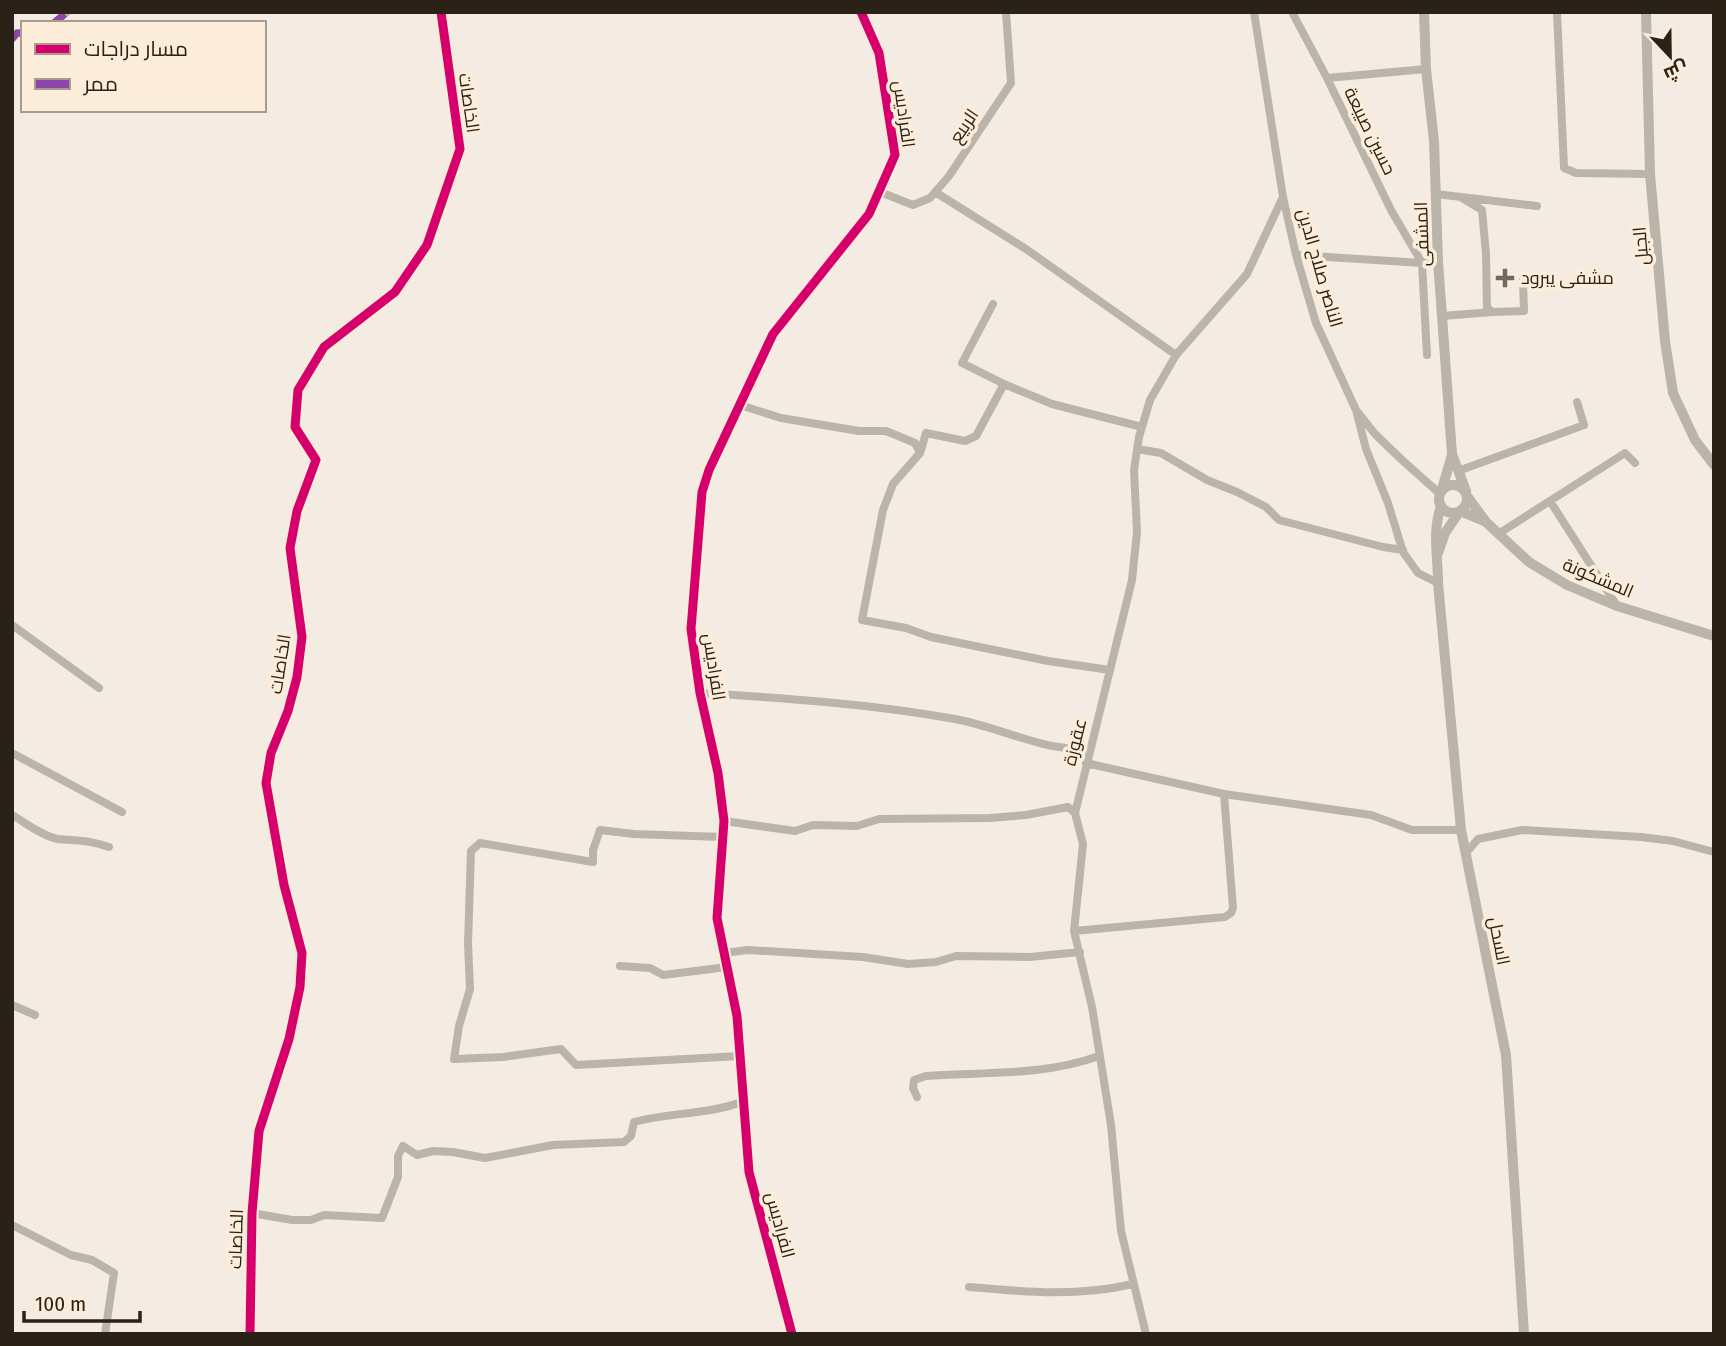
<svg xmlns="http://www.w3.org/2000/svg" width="1726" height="1346" font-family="'Fira Sans Condensed',Cairo,sans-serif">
<rect width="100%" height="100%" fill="#f4ece3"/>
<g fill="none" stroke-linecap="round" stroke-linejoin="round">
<!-- minor -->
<path stroke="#bbb4a9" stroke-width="8" d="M1254 12 1283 197 1296 255 1316 323 1356 410 1375 434 1402 460 1439 493
M1292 12 1327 78 1391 210 1422 263 1427 355
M1557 12 1564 168 1576 173 1650 174
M54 23 67 12
M12 39 17 33H23
M1327 78 1426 69
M880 192 913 205 930 198 949 176 1011 83 1006 12
M935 192 1026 249 1176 355
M1436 194 1537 206
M1462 198 1482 210 1486 254 1487 308 1493 312 1524 311 1523 280
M1296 255 1422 263 1438 261
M993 304 962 363 1004 384
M1442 316 1493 312
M740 405 781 418 859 431H886L915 443 920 453
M1357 414 1366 449 1388 503 1403 552 1418 573 1438 583
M1137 449 1161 453 1207 480 1237 492 1266 507 1279 520 1383 547 1403 550
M1458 471 1584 425 1577 402
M1550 501 1617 606
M1498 534 1625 453 1635 463
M12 625 99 688
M1110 670 1048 661 931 637 906 628 862 620 883 510 893 484 920 453 926 433 965 441 976 436 1004 384 1052 404 1142 427
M700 693C785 698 871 704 955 719 988 725 1019 739 1052 746 1065 748 1077 749 1089 751
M12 753 122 812
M1224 794 1371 815 1412 830H1461
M12 815C26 823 42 836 58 839 78 841 89 840 109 847
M724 821 795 831 813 825 857 826 879 819 990 818 1026 815 1068 807 1075 813
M723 837 634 834 600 830 593 850V862L480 843 471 851 468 943 470 989 459 1026 454 1059 503 1057 561 1049 576 1065 740 1056
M1466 853 1478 839 1522 830 1641 837 1673 841 1714 852
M1074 931 1225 917 1231 913 1233 908 1224 794 1086 763
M724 953 748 950 863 957 908 964 936 962 956 956 1030 957 1080 952
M620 966 650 968 663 975 727 967
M12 1005 35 1015
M917 1097 913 1088 914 1080 926 1076C983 1072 1044 1076 1099 1056
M252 1213 292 1220H311L324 1215 382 1218 398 1177V1156L403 1146 417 1155 433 1151 453 1152 485 1158 553 1145 624 1142 631 1136 634 1122C670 1112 709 1115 744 1101
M12 1225 71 1255 92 1260 114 1273 105 1334
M969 1287C1025 1292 1077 1297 1133 1284
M1146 1334 1121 1231 1111 1125 1092 1007 1074 931 1083 844 1075 813 1132 580 1137 532 1134 470 1139 437 1150 400 1176 355 1247 274 1283 197"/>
<!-- tertiary -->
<path stroke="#bbb4a9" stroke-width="10" d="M1424 12 1426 69 1434 141 1438 261 1452 454 1466 491
M1646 12 1650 174 1665 341 1673 393 1695 440 1714 465
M1439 499a14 14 0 1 1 28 0a14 14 0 1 1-28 0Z
M1442 489 1452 455
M1467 496 1486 522 1529 562 1567 585 1617 606 1714 636
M1441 506C1432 532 1438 556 1438 583L1461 830 1506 1055 1524 1334
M1438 553 1445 533 1460 511 1486 522
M250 1334 252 1213 259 1131 289 1039 300 987 302 953 284 885 266 783 271 753 288 711 297 677 302 637 290 548 297 511 316 460 295 427 298 390 324 347 395 292 427 245 460 149 441 12
M792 1334 749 1172 737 1016 717 918 724 821 718 773 700 693 691 629 702 492 709 470 773 334 869 214 895 155 879 53 861 12"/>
<!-- quiet -->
<path stroke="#8e44ad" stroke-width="7" stroke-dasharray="14 7" stroke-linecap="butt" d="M54 23 67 12
M12 39 17 33H23"/>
<!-- cycleway casing -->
<g stroke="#fceddb" stroke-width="13">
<path id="cycleway" d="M250 1334 252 1213 259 1131 289 1039 300 987 302 953 284 885 266 783 271 753 288 711 297 677 302 637 290 548 297 511 316 460 295 427 298 390 324 347 395 292 427 245 460 149 441 12
M792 1334 749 1172 737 1016 717 918 724 821 718 773 700 693 691 629 702 492 709 470 773 334 869 214 895 155 879 53 861 12"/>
</g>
<!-- cycleway -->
<use href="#cycleway" stroke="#d6006c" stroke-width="9"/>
</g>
<!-- markers -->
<path fill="#71695e" stroke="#fceddb" stroke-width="2.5" d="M1501.5 267.5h7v7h7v7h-7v7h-7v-7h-7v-7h7z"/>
<g text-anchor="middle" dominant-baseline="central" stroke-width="7" stroke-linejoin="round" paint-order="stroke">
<!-- street labels -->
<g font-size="18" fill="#2a2216" stroke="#fceddb">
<text transform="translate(469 103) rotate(82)">الخاصات</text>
<text transform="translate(904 114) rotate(82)">الفراديس</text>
<text transform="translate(964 126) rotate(-56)">الربيع</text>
<text transform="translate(1370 131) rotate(64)">حسين صيبعة</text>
<text transform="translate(1422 234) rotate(-92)">المشفى</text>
<text transform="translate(1641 246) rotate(-95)">الجبل</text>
<text transform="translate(1320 268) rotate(74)">الناصر صلاح الدين</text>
<text transform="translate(1598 578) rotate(23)">المشكونة</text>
<text transform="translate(280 664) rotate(-81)">الخاصات</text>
<text transform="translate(714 667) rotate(81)">الفراديس</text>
<text transform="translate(1075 742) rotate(-76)">عقوزة</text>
<text transform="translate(1499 941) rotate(79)">السحل</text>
<text transform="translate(780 1225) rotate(75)">الفراديس</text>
<text transform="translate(236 1239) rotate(-88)">الخاصات</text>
</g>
<!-- poi labels -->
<g font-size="18" fill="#2a2216" stroke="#fceddb" text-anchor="start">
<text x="1521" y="278">مشفى يبرود</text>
</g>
</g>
<!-- border -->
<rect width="1726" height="1346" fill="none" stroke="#2a2216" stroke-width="28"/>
<!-- legend -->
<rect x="21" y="21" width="245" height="91" fill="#fceddb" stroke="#a89c8c" stroke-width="2"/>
<rect x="35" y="44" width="35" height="10" fill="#d6006c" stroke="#a89c8c" stroke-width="2"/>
<text x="84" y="56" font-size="21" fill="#2a2216">مسار دراجات</text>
<rect x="35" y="79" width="35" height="10" fill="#8e44ad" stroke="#a89c8c" stroke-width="2"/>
<text x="84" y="91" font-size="21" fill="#2a2216">ممر</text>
<!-- north arrow -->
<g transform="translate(1670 56) rotate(158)" stroke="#fceddb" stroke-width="5" paint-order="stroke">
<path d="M0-5L12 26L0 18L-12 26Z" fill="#2a2216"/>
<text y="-10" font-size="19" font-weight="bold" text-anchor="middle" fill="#2a2216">ش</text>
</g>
<!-- scale -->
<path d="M24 1311v10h116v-10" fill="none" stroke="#2a2216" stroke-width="3.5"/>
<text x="35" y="1311" font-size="21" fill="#2a2216" stroke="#fceddb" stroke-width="5" paint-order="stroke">100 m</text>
</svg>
